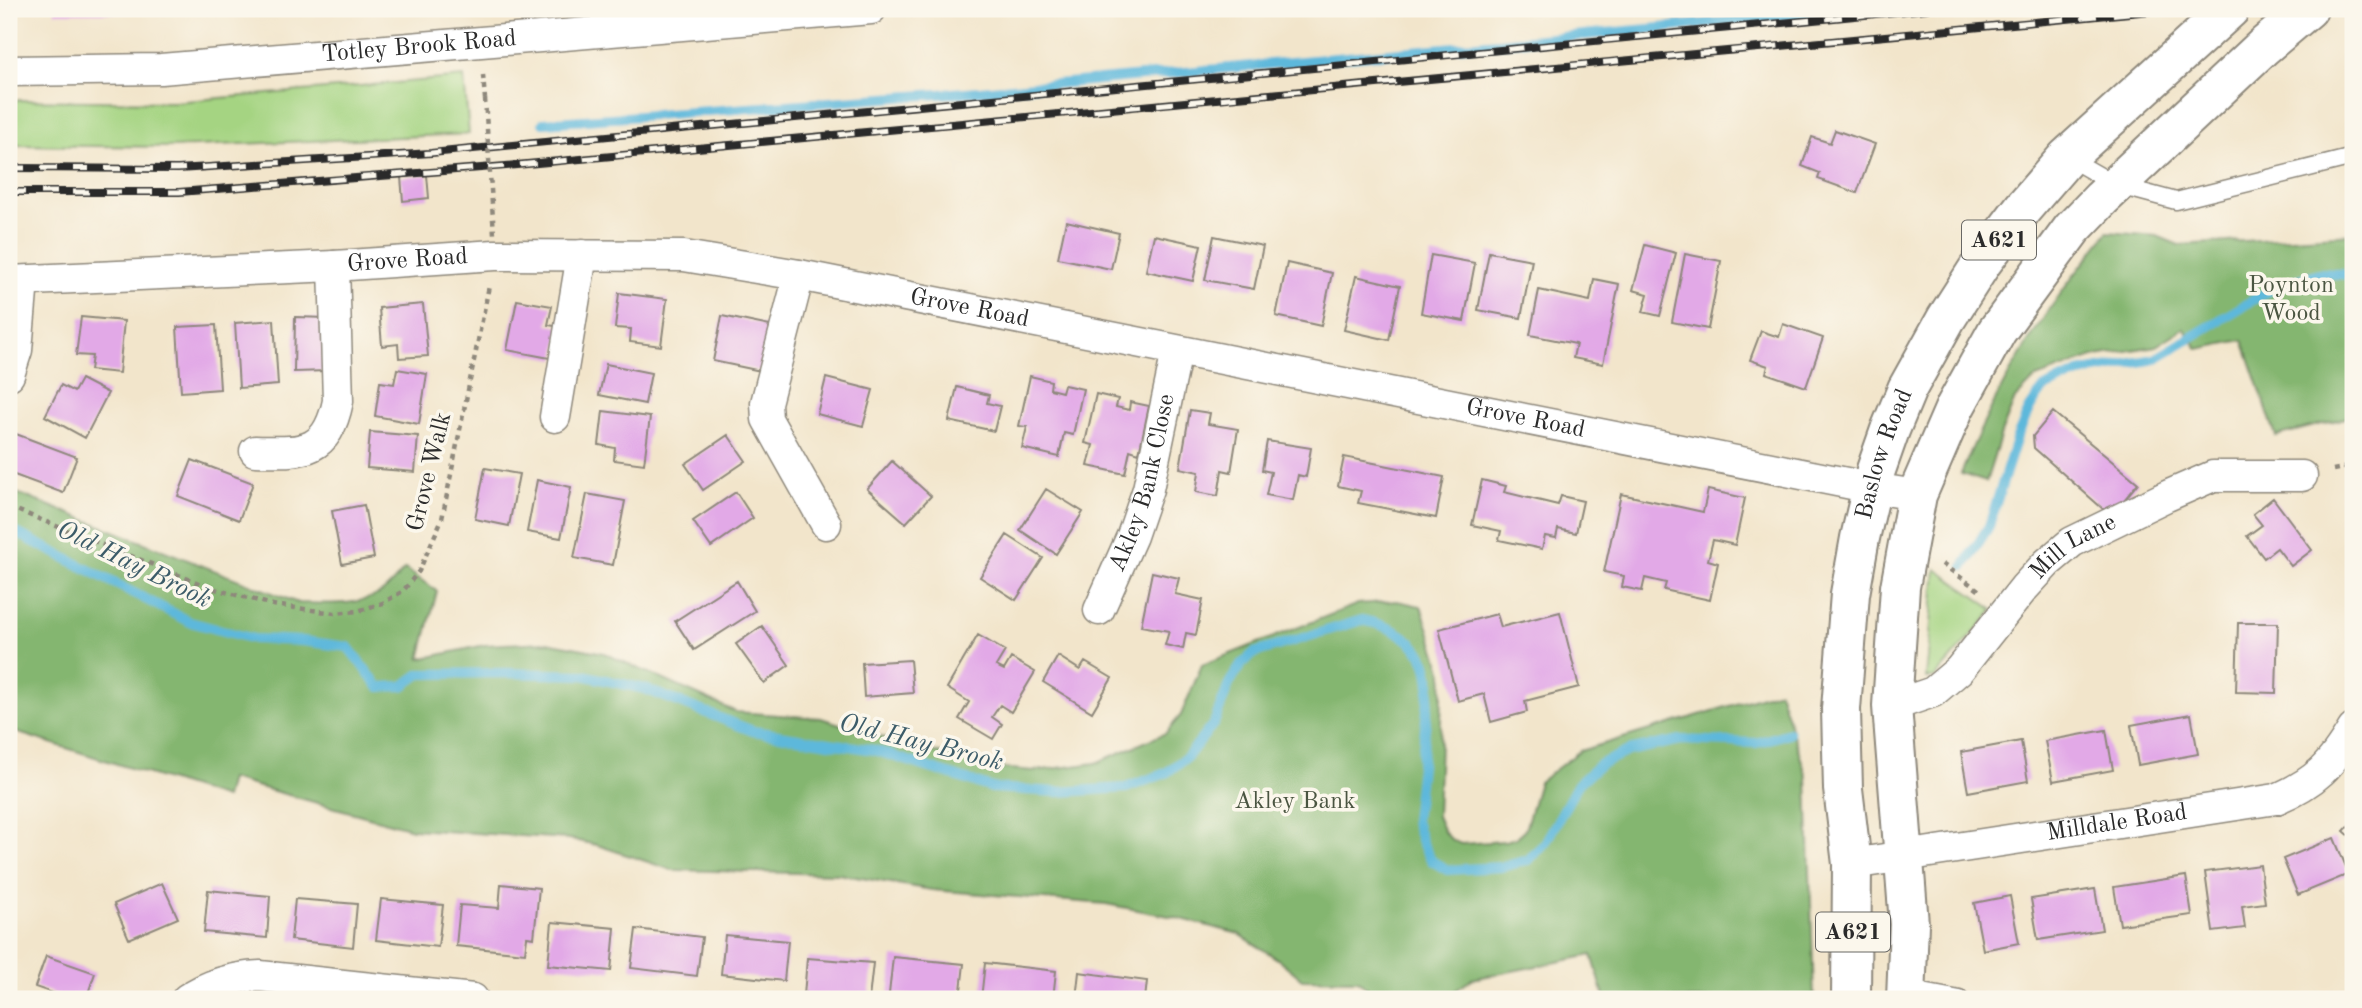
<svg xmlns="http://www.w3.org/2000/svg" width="2362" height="1008" font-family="'Old Standard TT',serif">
<rect width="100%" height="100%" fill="#fbf7ec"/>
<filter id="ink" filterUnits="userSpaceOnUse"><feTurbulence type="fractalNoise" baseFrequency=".0143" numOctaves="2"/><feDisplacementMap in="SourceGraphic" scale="14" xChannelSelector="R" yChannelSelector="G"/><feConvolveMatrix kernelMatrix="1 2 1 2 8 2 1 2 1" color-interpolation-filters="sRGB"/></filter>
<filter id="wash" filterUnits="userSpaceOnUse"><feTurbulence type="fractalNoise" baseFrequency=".00686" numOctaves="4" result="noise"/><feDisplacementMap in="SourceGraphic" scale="28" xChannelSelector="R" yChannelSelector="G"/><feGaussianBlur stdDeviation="1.57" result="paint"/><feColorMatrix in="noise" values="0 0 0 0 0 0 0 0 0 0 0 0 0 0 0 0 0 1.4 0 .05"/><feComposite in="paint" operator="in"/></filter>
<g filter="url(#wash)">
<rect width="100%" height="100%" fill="#f2e5cb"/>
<!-- green -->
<path fill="#a5d482" stroke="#688056" stroke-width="2" d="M464 77 469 134 173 147 9 145V100L174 102Z
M1936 569 1994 610 1934 678H1926Z"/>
<!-- forest -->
<path fill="#84b670" stroke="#58704e" stroke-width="2" d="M2108 232 2157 236 2179 245 2353 234V416L2276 436 2243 340 2198 349 2184 328 2156 346 2096 356 2036 378 2015 399 2002 431 1986 482 1961 474C1987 411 2019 351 2059 296 2074 274 2092 253 2108 232Z
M9 490 298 603C325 603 356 607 381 593 390 587 398 576 405 569L437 591 420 659 485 645 547 642 604 653 736 712 821 718 907 745 998 768 1035 771 1096 763 1166 733 1181 715 1202 665 1358 604 1397 601 1421 606 1443 673 1437 816 1444 832 1452 840 1461 844 1505 841 1516 838 1525 830 1539 782 1580 751 1779 691 1807 777 1814 999H1605L1592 955 1472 979 1444 999H1379L1358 980 1302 979 1279 960 1239 934 1174 917 1106 904 932 890 838 874 672 870 597 845 569 839 412 829 230 779 225 798 9 730Z"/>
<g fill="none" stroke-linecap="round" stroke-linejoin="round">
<!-- stream -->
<path stroke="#5db8db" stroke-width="10" d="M543 123 980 91 1865 9
M9 529 190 622 254 639 303 641 348 647 379 687 403 686 420 674 506 673 583 675 645 689 753 731 874 750 992 788 1058 792 1126 788 1166 773 1188 756 1214 723 1230 682 1242 664 1254 653 1362 620C1387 625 1413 636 1425 661 1428 667 1429 676 1430 683L1415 821 1422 843 1432 861 1447 870 1502 867 1528 860 1545 843 1578 784 1599 765 1628 751 1681 740 1756 743 1789 733
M1964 566 1989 526 2017 437 2030 408 2044 388 2079 373 2155 359 2273 288 2319 273 2353 275"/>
</g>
<g id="blocks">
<!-- building -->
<path fill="#e2a9e7" d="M55 9H124V13H55Z
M1835 130 1875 144 1857 193 1818 179 1820 173 1802 166 1812 137 1830 143Z
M427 175 429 198 403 201 401 177Z
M1066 221 1119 233 1111 269 1058 258Z
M1154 235 1201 245 1193 281 1146 271Z
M1214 236 1263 246 1254 289 1205 280Z
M1645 245 1676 253 1660 316 1643 312 1648 294 1633 290Z
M1489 252 1532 260 1521 318 1478 310Z
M1685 254 1721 261 1708 329 1672 322Z
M1431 255 1475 263 1464 321 1421 313Z
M1287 263 1332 273 1321 326 1276 316Z
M1356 276 1400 286 1389 340 1344 330Z
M1594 279 1619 284 1603 364 1573 358 1576 344 1530 335 1539 290 1590 301Z
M619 293 667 299 661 346 630 342 631 329 615 328Z
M517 300 552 306 548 325 561 327 555 359 507 350Z
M423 304 428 356 399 358 398 344 382 346 379 308Z
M722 316 770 326 761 371 713 361Z
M81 317 124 321 119 373 90 370 92 356 76 355Z
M295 317 328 318V371L294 372Z
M274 320 278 385 239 388 235 323Z
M1783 324 1823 338 1806 387 1766 373 1768 366 1750 360 1761 331 1779 337Z
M216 325 220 389 181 392 177 327Z
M606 364 651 373 645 404 599 395Z
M397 369 427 374 419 424 375 416 380 382 394 384Z
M1030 376 1051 381 1050 389 1062 392 1064 385 1083 389 1073 435 1064 433 1059 457 1022 448 1027 427 1019 426Z
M826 378 873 390 863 426 817 414Z
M81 379 108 393 85 438 45 416 61 385 74 392Z
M957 387 989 395 987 403 1000 406 994 431 949 421Z
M1096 394 1118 399 1116 407 1129 410 1130 402 1149 406 1139 453 1130 450 1125 474 1088 466 1093 445 1085 443Z
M1190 410 1210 413 1208 424 1238 429 1231 472 1222 470 1218 496 1196 492 1199 472 1180 468Z
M603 411 650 417 644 464 614 460 615 448 599 445Z
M2053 412 2138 483 2111 516 2034 448 2033 436Z
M370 432 418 436 415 472 367 468Z
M16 434 77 457 63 493 9 473V453Z
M728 435 746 461 703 490 685 464Z
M1267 441 1311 448 1306 477 1298 475 1293 500 1266 495 1271 472 1262 470Z
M1344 457 1444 477 1436 518 1358 503 1361 491 1338 486Z
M192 460 253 483 239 520 178 496Z
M892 461 931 496 906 523 867 489Z
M485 468 519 474 509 526 475 519Z
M537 480 571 487 561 538 527 532Z
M1482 480 1506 486 1504 492 1558 505 1561 496 1583 501 1576 533 1558 529 1556 538 1545 536 1542 549 1499 540 1501 531 1472 525Z
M1046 489 1083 512 1056 554 1020 530Z
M1708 490 1745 498 1735 545 1713 540 1708 560 1718 563 1710 600 1664 590 1666 583 1645 578 1642 591 1622 587 1624 576 1604 572 1621 494 1703 512Z
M736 492 753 518 711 547 693 521Z
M587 494 625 501 613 565 574 558Z
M2273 498 2312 550 2291 566 2277 548 2264 558 2247 536 2262 525 2253 514Z
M364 505 374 558 342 564 332 511Z
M1007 535 1043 558 1016 600 980 577Z
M1152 572 1179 578 1175 594 1203 600 1196 635 1186 633 1183 649 1165 645 1169 631 1141 626Z
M737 581 755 611 694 650 675 621Z
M1560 612 1579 687 1525 701 1527 712 1491 722 1484 694 1458 701 1439 629 1497 614 1501 627Z
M2238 623H2278L2276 693 2236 692Z
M762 626 789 665 764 683 736 644Z
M978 635 1005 651 996 666 1004 670 1011 658 1035 672 1011 712 1000 705 992 717 1002 724 993 739 959 719 969 702 947 688Z
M1058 656 1080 670 1085 662 1112 678 1092 712 1043 682Z
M910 660 913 693 864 697 862 663Z
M2191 714 2198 754 2138 765 2131 725Z
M2106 730 2113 770 2053 781 2045 741Z
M2021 741 2028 781 1968 792 1961 752Z
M2353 821V839L2344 831Z
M2334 838 2349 874 2298 895 2283 859Z
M2260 865 2265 903 2242 906 2245 928 2213 932 2205 872Z
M2186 876 2192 915 2120 925 2114 887Z
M162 883 178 918 129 939 114 904Z
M501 884 539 888 534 938 527 937 525 953 456 946 460 905 499 908Z
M2095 889 2102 930 2038 940 2031 899Z
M208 890 270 896 267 938 204 932Z
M2010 896 2019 943 1983 950 1974 903Z
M295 899 357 904 353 947 291 940Z
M381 899 443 905 438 947 376 940Z
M552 922 615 928 611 971 548 965Z
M636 929 702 937 697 976 631 968Z
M725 935 788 941 784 981 721 974Z
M46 956 95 973 86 999H70L35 987Z
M893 957 964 964 960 999 889 994Z
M807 958 873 963 869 999 804 996Z
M985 963 1056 971 1053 999H981Z
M1079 972 1147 981 1145 999H1076Z"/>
</g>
</g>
<g filter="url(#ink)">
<use href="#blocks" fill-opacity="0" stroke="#8e887b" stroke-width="2"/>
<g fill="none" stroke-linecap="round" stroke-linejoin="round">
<!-- service casing -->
<g stroke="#8e887b" stroke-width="19">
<path id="service" d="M2067 157 2116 185 2176 201 2353 157
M1907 989 1960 999"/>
</g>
<!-- minor casing -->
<g stroke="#8e887b" stroke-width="33">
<g id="minor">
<path id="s1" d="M9 71 161 69 871 9"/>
<path d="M799 275 766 403 767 419 826 524"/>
<path id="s2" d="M9 281 334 266 495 255 684 256 799 275 1872 488 1917 495"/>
<path d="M9 375 17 350 23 281"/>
<path d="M555 417 582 255"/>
<path d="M255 451C302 452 327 455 338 401L334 266"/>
<path id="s3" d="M1099 610 1132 536 1148 489 1177 351"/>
<path id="s4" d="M1892 706 1933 692 1959 670 2024 588 2047 563 2072 542 2167 496 2213 476H2302"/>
<path id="s5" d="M1852 864 2276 799C2316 782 2331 766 2353 729"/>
<path d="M187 999C209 984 234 977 260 976L473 999"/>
</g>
</g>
<!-- primary casing -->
<g stroke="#8e887b" stroke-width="42">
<g id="primary">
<path id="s6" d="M1851 999 1852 864 1843 789 1841 709 1850 594 1860 538 1876 470 1890 430 1907 389 1946 319 1983 261 2023 208 2067 157 2230 9"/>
<path d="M1906 999 1909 924 1892 706 1900 587 1917 495 1955 407 1997 331 2072 229 2101 199 2263 47 2308 9"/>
</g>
</g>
<!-- path -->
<path stroke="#8e887b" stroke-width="4.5" stroke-dasharray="5 5" stroke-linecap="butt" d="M483 75 485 99
M2333 470 2353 466
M9 507 211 588 273 605 335 613 358 611 383 603 403 591 419 571 442 519 489 286
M1942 564 1980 591"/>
<!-- service -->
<use href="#service" stroke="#fff" stroke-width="16"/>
<!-- minor -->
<use href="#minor" stroke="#fff" stroke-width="30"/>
<!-- primary -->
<use href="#primary" stroke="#fff" stroke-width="38"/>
<!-- rail casing -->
<g stroke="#2b2b2b" stroke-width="8">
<path id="rail" d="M9 168 178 169 431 153 1927 9
M9 192H179L506 166 2172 9"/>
</g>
<!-- rail -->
<use href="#rail" stroke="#fbf7ec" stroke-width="5" stroke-dasharray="16" stroke-linecap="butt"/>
<!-- path-bridge -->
<path stroke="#8e887b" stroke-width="4.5" stroke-dasharray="5 5" stroke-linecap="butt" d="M485 99 494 234"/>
</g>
</g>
<g text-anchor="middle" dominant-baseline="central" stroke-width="7" stroke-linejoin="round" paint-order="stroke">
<!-- shield labels -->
<g fill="#fbf7ec" stroke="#696865" stroke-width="2">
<rect x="1962" y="220.5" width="74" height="39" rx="5"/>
<rect x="1816" y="912.5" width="74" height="39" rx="5"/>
</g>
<g font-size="23" font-weight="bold" fill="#2b2b2b">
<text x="1999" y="240">A621</text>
<text x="1853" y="932">A621</text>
</g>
<!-- street labels -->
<g font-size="24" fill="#2b2b2b" stroke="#fbf7ec">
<text stroke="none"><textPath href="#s1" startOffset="411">Totley Brook Road</textPath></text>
<text stroke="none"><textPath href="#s2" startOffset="399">Grove Road</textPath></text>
<text stroke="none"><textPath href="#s2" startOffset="966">Grove Road</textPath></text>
<text stroke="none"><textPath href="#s2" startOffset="1533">Grove Road</textPath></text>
<text stroke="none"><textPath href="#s6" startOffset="550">Baslow Road</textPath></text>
<text transform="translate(430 472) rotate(-76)">Grove Walk</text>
<text stroke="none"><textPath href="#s3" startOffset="135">Akley Bank Close</textPath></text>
<text stroke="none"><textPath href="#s4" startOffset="247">Mill Lane</textPath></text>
<text stroke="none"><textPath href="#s5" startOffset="268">Milldale Road</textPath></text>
</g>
<!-- park labels -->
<g font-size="24" fill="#4a5541" stroke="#fbf7ec">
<text x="2291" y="286">Poynton<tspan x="2291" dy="28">Wood</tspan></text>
<text x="1295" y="802">Akley Bank</text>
</g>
<!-- water labels -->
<g font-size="26" font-style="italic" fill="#3c5c69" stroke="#fbf7ec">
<text transform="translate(134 565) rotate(26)">Old Hay Brook</text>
<text transform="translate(921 743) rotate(14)">Old Hay Brook</text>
</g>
</g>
<!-- margin -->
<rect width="2362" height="1008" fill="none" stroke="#fbf7ec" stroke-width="35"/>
</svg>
